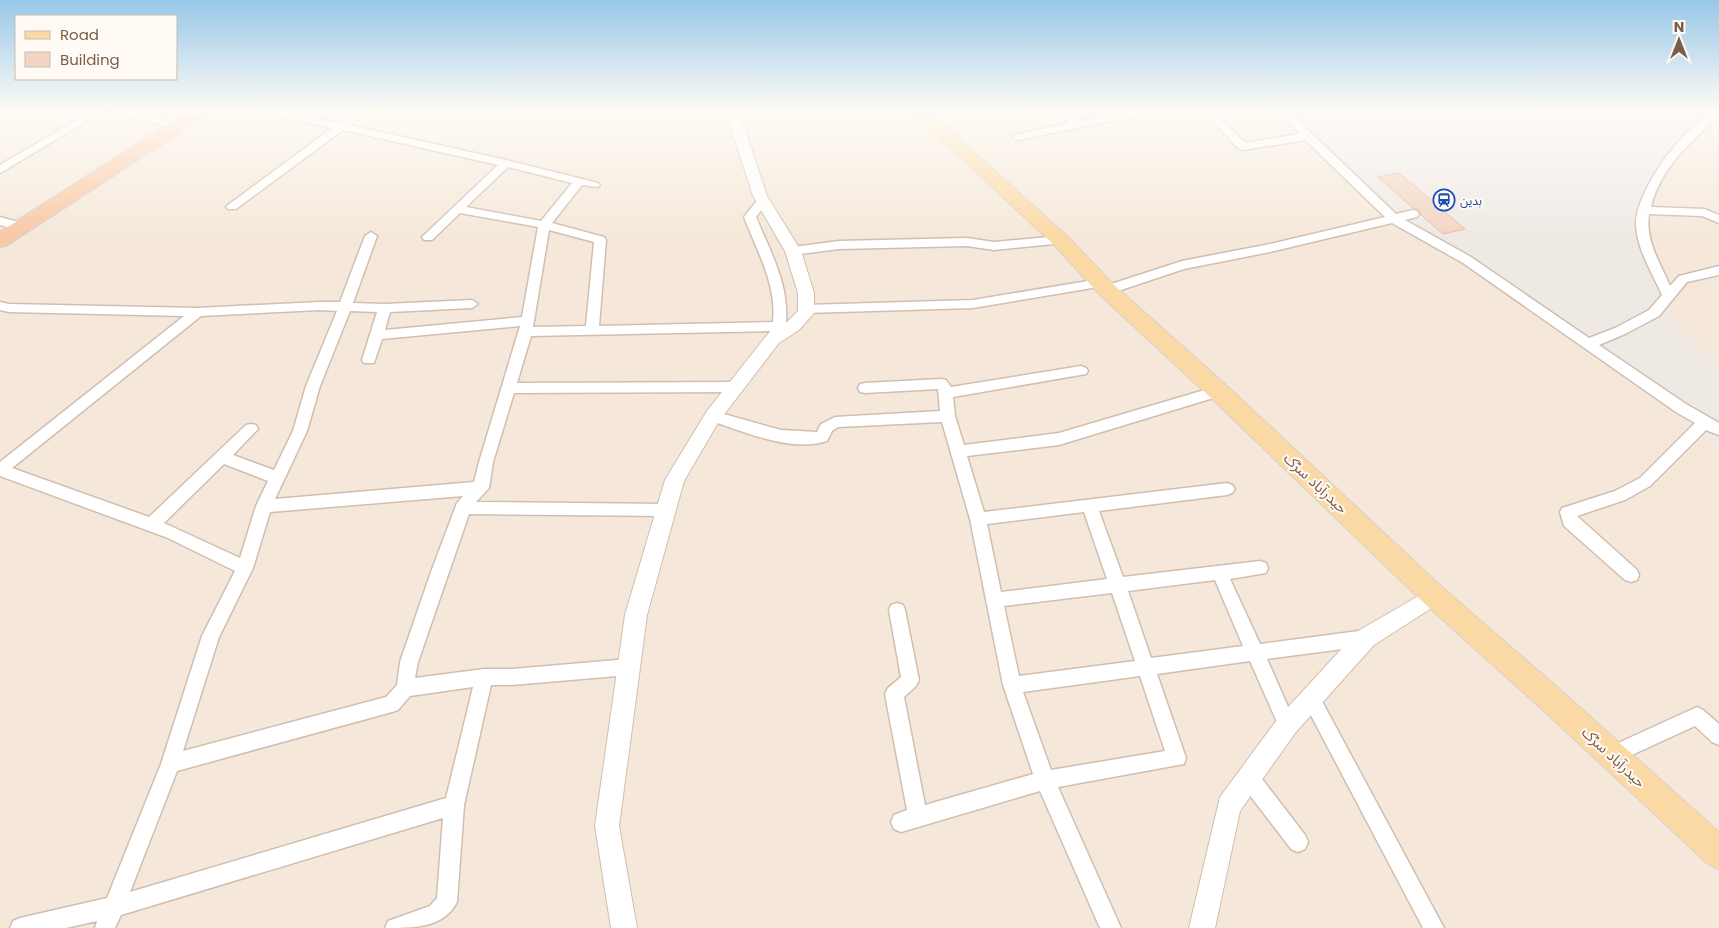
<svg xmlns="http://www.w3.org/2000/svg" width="1719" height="928" font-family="Poppins,'Noto Sans Arabic',sans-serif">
<rect width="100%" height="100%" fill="#fdf6ec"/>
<!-- residential -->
<path fill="#f5e8da" d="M0 109H1719V928H0Z"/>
<!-- industrial -->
<path fill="#efe9e4" d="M1289 109H1719V113L1712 115 1693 127 1658 167 1636 205 1635 237 1672 319 1719 366V447L1668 406 1408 221Z"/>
<!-- building -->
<path fill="#f3d5c3" stroke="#e6bba3" d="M1399 173 1465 229 1443 234 1421 215 1419 210 1413 208 1378 177Z"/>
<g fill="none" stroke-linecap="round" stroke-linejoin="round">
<!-- minor casing -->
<g stroke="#d1beb0" stroke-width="3">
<path id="minor" d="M95 109H107L0 173V165Z
M109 109H124L180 124 181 126 176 129 110 111Z
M257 109H274L339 123 358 109H369L349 125 506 160 598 183 600 185 598 187 582 185 552 223 604 237 606 240 599 326 773 322C777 285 757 251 744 217L759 198H767L769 200 756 217C770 251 789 284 786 322L798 323 800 326 798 329 783 331 780 338H770L768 335 770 331 531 336 517 383 736 382 741 383 743 387 741 391 736 392 514 393 493 462 489 488 476 502 666 504 672 506 674 510 672 514 666 516 469 514 418 662 415 678 484 669H512L629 659 635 661 638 667 635 673 629 675 512 685H491L464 805 457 902C444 928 414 928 385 928L388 921 430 906 437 898 443 818 121 915 115 928H95L97 921 66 928H10L13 921 20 918 107 898 161 764 202 636 235 571 168 538 0 476V462L184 316 9 312 0 310V302L9 304 198 308 319 302H340L365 236 371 232 377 236 353 303 385 304 472 300 478 304 472 308 390 312 385 330 522 317 538 227 460 213 432 240H424L422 237 498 165 343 130 236 209H228L226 207 228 205 332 128 262 112ZM508 167 572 183 541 221 466 207ZM549 230 594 242 586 326 533 327ZM319 310 337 311 306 386 293 431 274 470 233 455 258 429 256 425 251 424 246 425 149 517 12 468 201 316ZM350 311 377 312 362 360 364 363H374L382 339 520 326 479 462 474 482 275 499 307 431 320 386ZM224 464 268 481 256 506 240 558 164 523ZM463 496 457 503 431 572 400 662 397 685 386 697 183 751 219 637 253 568 270 512ZM473 687 446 798 130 892 177 771 392 712 398 710 410 696Z
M1056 109H1066L1079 121 1144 109H1162L1157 112 1018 140 1013 137 1018 134 1069 123Z
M1201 109H1211L1245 143 1300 134 1275 109H1286L1396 214 1413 210 1417 211 1419 214 1417 217 1405 220 1471 257 1589 338 1615 328 1649 310 1662 295C1652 272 1637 250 1636 224 1635 193 1687 117 1719 113V119L1715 120C1689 143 1659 171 1651 207L1704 209 1719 215V223L1702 216 1649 214C1645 240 1660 263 1670 286L1679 276 1719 266V275L1687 282 1659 316 1625 334 1599 345 1686 404 1719 423V435L1706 430 1650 486 1625 500 1577 516 1637 570 1639 575 1637 580 1631 582 1625 580 1564 526 1560 512 1562 508 1615 491 1640 478 1695 423 1676 412 1463 263 1392 223 1270 252 1184 269 1112 293H1102L1101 290 1102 287 1182 261 1270 244 1385 217 1305 140 1243 150 1239 149Z
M0 217 25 224 27 227 21 231 0 225Z
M1060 236 1064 237 1066 240 1064 243 994 250 967 246 839 249 793 255 787 251 793 247 839 241 967 238 994 242Z
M1100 279 1104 280 1106 283 1104 286 973 308 806 313 801 312 800 309 801 306 806 305 973 300Z
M1081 366 1086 368 1088 371 1086 374 953 397 955 416 964 445 1059 433 1218 386 1223 387 1225 391 1223 395 1059 445 967 456 984 512 1227 483 1232 485 1235 489 1232 493 1227 495 1099 511 1123 577 1260 561 1266 563 1268 568 1266 573 1230 579 1260 644 1366 630 1372 633 1375 638 1372 643 1366 646 1267 659 1296 725 1293 731 1287 734 1281 731 1250 661 1157 674 1186 758 1184 764 1058 787 1121 928H1100L1040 791 901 832 894 829 891 822 894 815 907 810 885 694 888 688 901 677 889 610 891 605 897 603 903 605 905 610 919 680 916 686 904 697 925 805 1033 774 1003 685 970 519 942 422 838 427 832 431 827 441C789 453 744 431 708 420L706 416 708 412 713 411 781 430 817 432 821 424 835 417 940 411 938 389 865 393 860 392 858 388 860 384 865 383 941 379 946 380 951 387ZM1084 512 1107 579 1001 592 987 524ZM1215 580 1243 646 1151 658 1128 591ZM1112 593 1135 661 1019 676 1004 606ZM1140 676 1165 751 1051 770 1023 692Z
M1311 690 1317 692 1444 928H1423L1305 704 1302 698 1305 692Z
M1697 707 1703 710 1719 724V745L1712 742 1695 726 1612 764 1605 761 1603 755 1605 749Z
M1249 769 1256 771 1305 835 1308 842 1305 849 1298 852 1291 849 1242 785 1239 778 1242 771Z"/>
</g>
<!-- tertiary casing -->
<g stroke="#d1beb0" stroke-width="2">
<path id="tertiary" d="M725 109H738L767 196 801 251 814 293V313L799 330 779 343 719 421 684 481 647 615 619 826 637 928H611L595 826 625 615 665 480 707 411 767 335 787 322 798 311V293L785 251 753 196Z
M1434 587 1441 590 1444 596 1441 602 1374 645 1295 733 1240 811 1215 928H1189L1220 797 1279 717 1358 631Z"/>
</g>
<!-- primary casing -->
<g stroke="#dad1cd" stroke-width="2">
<path id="primary" d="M909 109H926L1067 236 1114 285 1226 385 1443 588 1565 694 1719 832V869L1708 864 1545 712 1425 604 1210 397 1100 295 1053 244Z"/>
</g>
<!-- trunk casing -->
<g stroke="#dad1cd" stroke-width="3">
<path id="trunk" d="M192 109H212L209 113 7 245 0 247V232Z"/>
</g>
<!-- minor -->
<use href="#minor" fill="#fff" fill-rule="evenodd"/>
<!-- tertiary -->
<use href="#tertiary" fill="#fff" fill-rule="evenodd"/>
<!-- primary -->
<use href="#primary" fill="#fbd9a5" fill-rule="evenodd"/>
<!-- trunk -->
<use href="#trunk" fill="#f9c8a4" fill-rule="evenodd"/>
</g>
<!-- sky -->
<linearGradient id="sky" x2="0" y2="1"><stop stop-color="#97c7e8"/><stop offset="0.46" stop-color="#fefbf6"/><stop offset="1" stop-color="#fefbf6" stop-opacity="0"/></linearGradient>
<rect width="1719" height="238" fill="url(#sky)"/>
<!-- icons -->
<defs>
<g id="station-ring" transform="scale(1.125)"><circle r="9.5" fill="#fffaf3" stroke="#1a4fb4" stroke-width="1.5"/><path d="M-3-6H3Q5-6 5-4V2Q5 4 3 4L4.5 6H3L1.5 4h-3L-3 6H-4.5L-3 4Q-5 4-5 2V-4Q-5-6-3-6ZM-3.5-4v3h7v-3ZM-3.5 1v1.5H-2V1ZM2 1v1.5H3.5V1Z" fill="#1a4fb4"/></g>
</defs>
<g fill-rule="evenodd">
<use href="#station-ring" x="1444" y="200"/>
</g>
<g text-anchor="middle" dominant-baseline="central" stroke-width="4" stroke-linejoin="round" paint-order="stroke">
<!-- far-transit labels -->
<g font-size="12" fill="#164399" stroke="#fffaf3" text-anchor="start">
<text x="1460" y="200">بدين</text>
</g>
<!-- street labels -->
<g font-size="15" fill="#7a5c4d" stroke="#fffaf3">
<text transform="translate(1316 483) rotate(43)">حیدرآباد سڑک</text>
<text transform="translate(1614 757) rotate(43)">حیدرآباد سڑک</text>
</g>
</g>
<!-- legend -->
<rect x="15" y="15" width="162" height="65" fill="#fffaf3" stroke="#cabbb1"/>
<rect x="25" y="31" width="25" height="8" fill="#fbd9a5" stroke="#cabbb1"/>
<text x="60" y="40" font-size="15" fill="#7a5c4d">Road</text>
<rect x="25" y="52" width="25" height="15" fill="#f3d5c3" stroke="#cabbb1"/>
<text x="60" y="65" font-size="15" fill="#7a5c4d">Building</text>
<!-- north arrow -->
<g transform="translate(1679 40)" stroke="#fffaf3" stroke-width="4" paint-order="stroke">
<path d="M0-4L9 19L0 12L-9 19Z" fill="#7a5c4d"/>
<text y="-8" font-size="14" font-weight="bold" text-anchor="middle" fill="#7a5c4d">N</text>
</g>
</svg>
